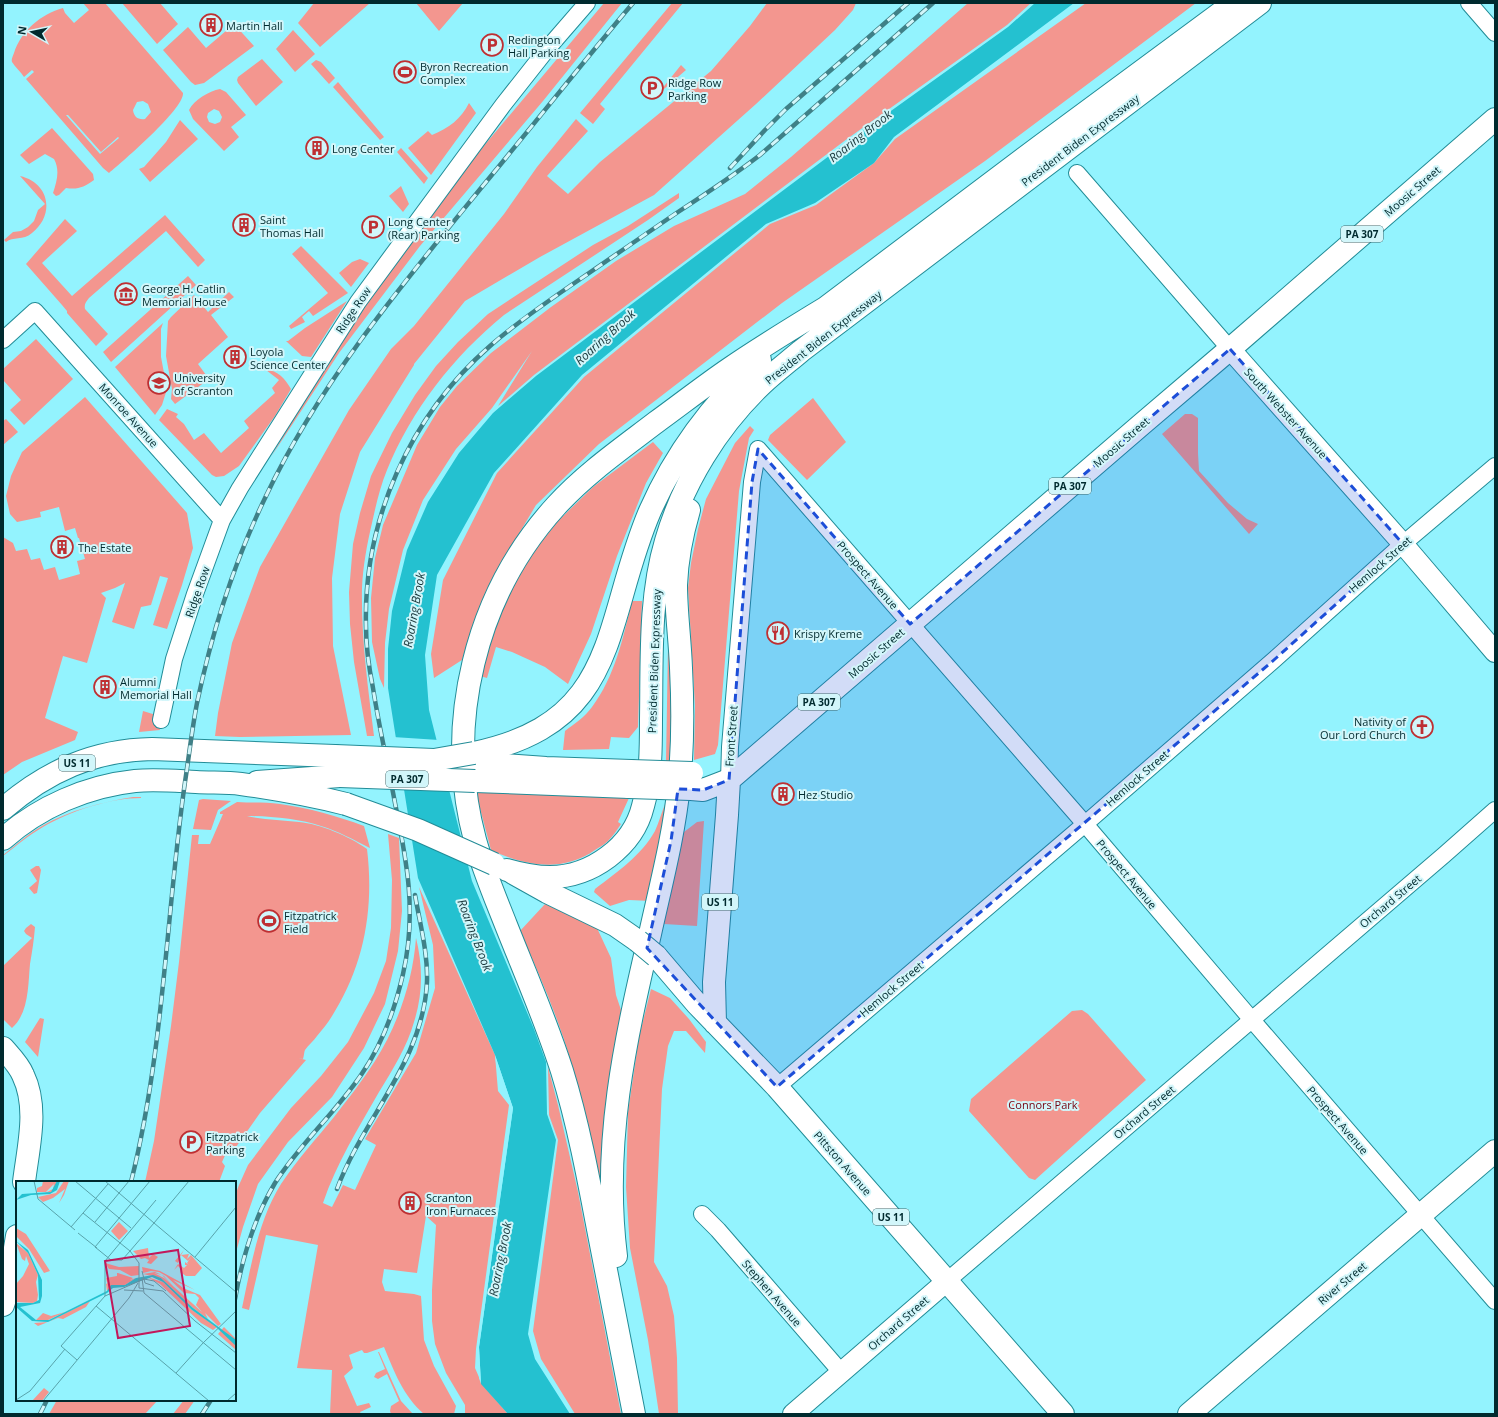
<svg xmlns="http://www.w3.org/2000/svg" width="1498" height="1417" font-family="'Open Sans',sans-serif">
<rect width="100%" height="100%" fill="#93f3fe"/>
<!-- green -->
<path fill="#f3968f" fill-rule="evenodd" d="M83 3H105L183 93C184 109 123 161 109 173L103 168 26 79 34 72 32 70 24 77C21 72 15 67 12 62 11 59 13 56 14 53 21 31 41 14 63 8L65 13 74 23 89 10ZM143 101 148 104 151 112 145 119C138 120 134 117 133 110L137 102ZM66 115H68L101 152 118 137 119 138 100 154Z
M122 3H160L178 24 157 44Z
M314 3H370L320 47 298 23Z
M416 3H463L439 31Z
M604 3H622L543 101 420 246 339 353 271 457 298 411 367 300 451 185Z
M672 3H683L600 104 605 109 593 124 580 113Z
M767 3H856L853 10 835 30 756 104 654 195 540 257 465 301 414 364V326L504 214 537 167 576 119 588 131 547 176 568 194 600 162 711 71 750 26Z
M968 3H1031L1007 25 847 139 534 375 498 406 532 351 492 408 456 449 423 500 403 550 389 609 385 643 384 688 380 679 372 642 371 598 375 558 383 525 417 445 440 407 457 386 491 353 551 307 616 261 674 226 745 194 791 157Z
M1086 3H1196L985 161 782 303 599 444 536 505 491 581 474 621 462 660 434 678 431 654 443 580 497 473 584 377 770 224 816 205 874 163 895 139Z
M234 24 254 46 204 83 195 85 191 82 163 50 188 27 206 48Z
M293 30 315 54 295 72 276 49Z
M262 59 283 82 256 106 238 83 237 80 238 77Z
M316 60 321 62 335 78 329 84 311 64Z
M681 65 686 70 657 95Z
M338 82 384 137 380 140 333 87Z
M220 89 226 92 246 115 231 127 239 137 224 151 193 119 189 110C194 100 209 91 220 89ZM214 109 219 111 222 117 220 122 215 124 209 122 207 117 208 113Z
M469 103 476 113 431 175 408 148 428 131 432 135C449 128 461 119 469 103Z
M180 120 198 139 150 182 139 169 144 167 166 142Z
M52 128 93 174 94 180C84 187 78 190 66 188L59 195 56 196 53 193C57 181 60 170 54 159L45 154 29 164 20 155Z
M401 148 428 178 424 184 397 152Z
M20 176C50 183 55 215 32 233 23 241 13 236 6 242L4 240 13 232 21 231 28 227 34 221 38 210 45 204Z
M401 186 409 204 403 212 389 196Z
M679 193V198L648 220 504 315C453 357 412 409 387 470 380 487 376 505 372 523 367 544 363 566 362 588 361 638 368 687 374 736H367L354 662 350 624 349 592 353 544 360 513 371 476 392 433 415 395 436 366 458 342 488 314 593 245 628 226Z
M165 215 205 260 198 267 166 231 89 298C86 302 84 304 85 309L108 334 96 346 67 313V311L62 305 26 264 65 219 77 231 42 263 72 296Z
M301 246 348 293 313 316 309 311 302 317 305 322 291 329 289 326 328 293 292 254Z
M360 259 369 263 351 287 339 273 352 262Z
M188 276 196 285 111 362 103 352Z
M229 292 234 297 211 315 228 337 198 364 209 379 175 404 171 399 172 389 166 356 168 321 171 317 194 295 208 312Z
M347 301 311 357 302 356 286 341H288L305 328Z
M163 323 161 329V357L167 389 162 405 155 415 115 367Z
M414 326V365L360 452 340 514 332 578 333 646 351 735 240 737 215 736 218 713 232 643 260 567 349 410 391 349Z
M36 339 73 379 24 425 10 410 21 400 3 380V369Z
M266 370C278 370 285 379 291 389L275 416 239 466 224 476 216 477 212 475 159 420 167 409 178 414 176 417 184 424 194 440 204 433 221 453 249 428 244 421 275 393 272 388 279 380Z
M85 397 187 513 193 548 182 585 167 629 153 625 168 578 160 576 151 605 141 607 134 629 112 622 125 583 115 588 101 593 106 598 87 663 63 656 45 718 78 732 75 740 22 762 3 775V537L13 543 16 551 27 549 31 560 40 558 44 570 55 567 59 580 80 574 77 561 85 559 79 538H78L75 528 65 531 59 507 40 512 41 517 17 522 10 514 6 496 11 476 22 452Z
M813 398 846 442 807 480 768 440 770 435Z
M1185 414H1192L1198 418V453L1199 471 1228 503 1247 519 1258 524 1249 534 1162 434Z
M6 419 18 432 3 445V421Z
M750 426 754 430 749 438 739 491 718 745 715 754 694 760 695 706 688 588 691 563 698 529 706 499 735 443Z
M653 442 663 453 646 483 617 556 591 634 568 684 545 667 512 652 496 647 487 678 480 676 499 617 513 586 535 550 558 521 593 487Z
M669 590 673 670 671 761H666Z
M632 601H642L638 727 629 738 611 737 609 749 563 750 565 731C574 724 585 717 592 707 615 676 623 638 632 601Z
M143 711 156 715 160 730 139 732Z
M477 787 629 798 618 822 621 824C617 830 613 836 608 841 604 845 599 847 595 850 562 873 525 866 491 850L477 797Z
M133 797H141V798C110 798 70 811 43 827 29 835 16 846 3 856V855C16 845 28 834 42 826 70 810 102 802 133 797Z
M203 799 231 801 218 810 211 830 193 829 199 800Z
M668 801 651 901 629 900 610 906 594 892 595 889C617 872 641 856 655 831 659 822 662 811 666 802Z
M237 802C251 803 266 802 280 804 309 808 337 816 364 826L370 848C354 840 338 831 321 826 301 819 269 816 247 816 264 820 282 820 299 822 320 824 349 836 367 849 374 906 365 962 335 1011 330 1020 324 1028 317 1036 314 1041 308 1045 305 1050 304 1052 304 1056 303 1059L298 1058 306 1060 260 1113 231 1154 229 1147 222 1162 225 1166 219 1182H145L154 1141 171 1026 179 962 192 835H199L198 844H210L223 814H220V812Z
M704 821 697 926 664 924 684 832 697 822Z
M388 834 399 838 402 911 398 951 385 1004 364 1048 332 1097 288 1142 258 1184 243 1227 235 1256V1196L239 1185 248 1165 291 1108 321 1076 348 1042 374 993 386 961 391 928 392 880Z
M36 866H39L41 870 37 893 34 894 29 888 37 881 30 870Z
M419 887 495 1055 498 1091 509 1105 476 1349 475 1368 482 1384 508 1414H465V1405L446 1373 435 1344 432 1321V1290L436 1225 426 1216 417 1273 384 1269 382 1282 385 1291 414 1294 421 1296 424 1340 434 1366 456 1406 454 1414H424C403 1396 394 1371 384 1347L367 1353H364L362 1350 349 1355 353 1368 344 1376 357 1406 369 1403 371 1407 360 1412 361 1414H330L332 1370 297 1368 318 1245 266 1235 249 1310 242 1308C251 1266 258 1221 281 1184 297 1160 316 1139 334 1117 348 1099 363 1080 375 1061 398 1025 413 980 416 938 423 966 423 994 414 1022 407 1047 393 1069 379 1092 359 1127 336 1164 323 1203L332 1207 343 1185 355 1190 376 1145 365 1139 416 1053 435 988 433 945Z
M545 904 597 928 611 958 616 995 623 1016 600 1193C592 1149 584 1105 571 1062 558 1017 539 974 520 931Z
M31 924 35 927C34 940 32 952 30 964 28 985 29 1013 12 1028L3 1019V966L32 938 26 934 24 931 26 928Z
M651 989 670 998 689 1019 706 1042 705 1053 686 1031H674L668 1046 662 1089 654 1262 667 1286 674 1316 677 1358 678 1414H659L648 1340 630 1248 626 1187 628 1112 639 1037Z
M1082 1010 1088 1014 1146 1080 1035 1180 1029 1178 969 1111 971 1099 1072 1011Z
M40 1018 44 1019 38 1057 25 1042Z
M548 1067 558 1105 578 1192 621 1414H575L541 1359 533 1331 558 1140 549 1115Z
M378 1352H379L401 1401 413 1414H391L390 1411 391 1406 399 1401 387 1374 378 1379 374 1377 376 1373 385 1369Z
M57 1400H158L145 1414H49Z
M184 1400H195L185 1414H173Z"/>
<!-- water -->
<path fill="#24c1d0" d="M1035 3H1074L894 137 874 163 815 203 766 224 582 375 494 473 437 575 425 655 429 710 472 881 534 1029 546 1062 547 1114 556 1140 528 1334 535 1359 570 1414H508L481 1384 479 1347 513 1108 495 1055 418 878 388 688V649L392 611 407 550 428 502 459 453 493 413 536 376 849 141 1008 27Z"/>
<!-- pier -->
<path fill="#93f3fe" d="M393 737 439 740 450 785 401 784Z
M495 1055 513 1108 479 1347 481 1384 479 1378 477 1347 511 1108 496 1063Z"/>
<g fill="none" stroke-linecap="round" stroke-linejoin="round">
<!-- minor casing -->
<g stroke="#228c97" stroke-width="18">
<path id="minor" d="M1469 3 1495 33
M1077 173 1230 349
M3 340 35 311 222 520
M758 449 1085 824 1252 1020 1495 1301
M161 720 174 659 195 594 222 520 240 488 358 302 503 105 548 48 587 3
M729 780 730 747 752 482 758 449
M777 1087 1085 824 1275 659 1403 544 1495 466
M702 1214 718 1230 841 1372
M947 1281 1444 855 1495 810"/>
</g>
<!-- tertiary casing -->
<g stroke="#228c97" stroke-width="22">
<path id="tertiary" d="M1230 349 1403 544 1495 652
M793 1414 947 1281"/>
</g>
<!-- secondary casing -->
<g stroke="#228c97" stroke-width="24">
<path id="secondary" d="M3 1048C10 1056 19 1065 23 1075 39 1108 28 1148 24 1182
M3 1305 8 1290 17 1236
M1189 1414 1495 1151"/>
</g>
<!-- primary casing -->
<g stroke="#228c97" stroke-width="24">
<path id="primary" d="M475 763 546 768 631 771
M475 781 629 787
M257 782 340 776
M691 789 703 790 729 780 1142 424 1230 349 1495 119
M513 873 547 892 615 925 638 941
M656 956 697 1004 777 1087 1063 1414
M715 1023 714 982 727 815 729 780"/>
</g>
<!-- trunk casing -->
<g stroke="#228c97" stroke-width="24">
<path id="trunk" d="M3 809C47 771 94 750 152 749L335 756
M3 839C39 807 87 786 135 781 155 779 176 781 196 782 211 783 226 782 241 784 276 789 311 795 346 804"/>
</g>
<!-- motorway casing -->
<g stroke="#228c97" stroke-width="24">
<path id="motorway" d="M816 315 1039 147 1234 3
M474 753C622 722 602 623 650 511 675 454 714 402 760 360
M507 870C521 874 535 877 550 877 591 877 633 847 643 806 651 778 651 748 651 719 652 660 649 598 666 541 683 482 718 426 762 384 775 372 788 362 801 351L1260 3
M616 1256C602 1144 625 1041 650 934 661 884 674 835 679 785 683 746 683 707 681 668 680 640 676 612 676 585 677 560 682 534 689 510
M634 1414C622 1352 610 1291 598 1229 588 1176 578 1123 562 1071 546 1021 525 973 506 925 495 897 483 869 475 840 444 724 475 595 556 506 585 474 621 449 655 423 680 405 704 386 729 369 761 347 794 327 827 307"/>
</g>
<!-- minor -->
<use href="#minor" stroke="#fff" stroke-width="16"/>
<!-- tertiary -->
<use href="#tertiary" stroke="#fff" stroke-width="20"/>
<!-- secondary -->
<use href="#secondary" stroke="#fff" stroke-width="22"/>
<!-- primary -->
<use href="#primary" stroke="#fff" stroke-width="22"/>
<!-- trunk -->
<use href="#trunk" stroke="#fff" stroke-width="22"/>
<!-- motorway -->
<use href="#motorway" stroke="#fff" stroke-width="22"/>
<!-- rail casing -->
<g stroke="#3f8087" stroke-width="4.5">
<path id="rail" d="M730 168 765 130 786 109 908 3
M131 1182C164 1051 166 915 185 782 189 756 192 729 197 703 212 632 234 562 266 496 321 380 405 281 486 182 535 123 583 62 633 3
M337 1189C363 1118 423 1062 427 982 428 953 420 924 415 895
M235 1299C242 1259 254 1218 275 1183 300 1144 335 1113 361 1075 382 1045 395 1009 403 974 417 913 407 862 395 803 388 765 379 727 373 688 369 668 366 647 366 627 363 520 410 416 490 346 516 323 544 304 573 284 607 261 641 237 675 214 704 195 733 176 760 155L933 3
M40 1414 47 1400
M202 1414 211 1400"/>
</g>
<!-- rail -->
<use href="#rail" stroke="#d2f6fa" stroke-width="3" stroke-dasharray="9" stroke-linecap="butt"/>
<!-- primary-bridge casing -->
<g stroke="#228c97" stroke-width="24" stroke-linecap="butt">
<path id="primary-bridge" d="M631 771 692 773
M340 776 475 781
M629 787 691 789
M638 941 656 956"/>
</g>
<!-- trunk-bridge casing -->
<g stroke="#228c97" stroke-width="24" stroke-linecap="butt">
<path id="trunk-bridge" d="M335 756 434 760
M346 804 418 830 494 864"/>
</g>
<!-- motorway-bridge casing -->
<g stroke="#228c97" stroke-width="24" stroke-linecap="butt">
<path id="motorway-bridge" d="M434 760 474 753"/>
</g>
<!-- primary-bridge -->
<use href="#primary-bridge" stroke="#fff" stroke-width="22"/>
<!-- trunk-bridge -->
<use href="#trunk-bridge" stroke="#fff" stroke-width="22"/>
<!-- motorway-bridge -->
<use href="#motorway-bridge" stroke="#fff" stroke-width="22"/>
</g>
<!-- marked area -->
<path fill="#1d4ed8" fill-opacity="0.2" stroke="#1d4ed8" stroke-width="3" stroke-dasharray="8 5" stroke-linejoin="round" d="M1230 349 1403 544 1275 659 777 1087 647 948 671 841 678 789 703 790 729 780 752 482 758 449 910 624Z"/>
<!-- icons -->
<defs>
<g id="building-ring" transform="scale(1.15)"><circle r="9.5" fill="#d2f6fa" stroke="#be2f32" stroke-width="1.5"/><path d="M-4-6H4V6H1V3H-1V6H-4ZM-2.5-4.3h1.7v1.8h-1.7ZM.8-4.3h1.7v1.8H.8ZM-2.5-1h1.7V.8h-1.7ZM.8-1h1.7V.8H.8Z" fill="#be2f32"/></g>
<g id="parking-ring" transform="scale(1.15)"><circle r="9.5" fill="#d2f6fa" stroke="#be2f32" stroke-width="1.5"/><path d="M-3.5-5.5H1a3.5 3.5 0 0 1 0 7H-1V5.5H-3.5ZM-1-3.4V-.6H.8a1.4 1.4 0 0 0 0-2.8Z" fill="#be2f32"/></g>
<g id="stadium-ring" transform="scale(1.15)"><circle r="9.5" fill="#d2f6fa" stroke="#be2f32" stroke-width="1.5"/><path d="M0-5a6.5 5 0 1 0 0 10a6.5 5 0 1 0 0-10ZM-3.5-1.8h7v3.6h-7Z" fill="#be2f32"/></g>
<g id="museum-ring" transform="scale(1.15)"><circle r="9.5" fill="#d2f6fa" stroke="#be2f32" stroke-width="1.5"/><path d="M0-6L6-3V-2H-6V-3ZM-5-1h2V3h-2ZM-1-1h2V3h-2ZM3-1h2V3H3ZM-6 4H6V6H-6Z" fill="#be2f32"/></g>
<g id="university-ring" transform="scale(1.15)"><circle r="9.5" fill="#d2f6fa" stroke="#be2f32" stroke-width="1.5"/><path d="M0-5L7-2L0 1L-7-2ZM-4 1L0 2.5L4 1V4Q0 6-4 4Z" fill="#be2f32"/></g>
<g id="restaurant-ring" transform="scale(1.15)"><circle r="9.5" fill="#d2f6fa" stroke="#be2f32" stroke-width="1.5"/><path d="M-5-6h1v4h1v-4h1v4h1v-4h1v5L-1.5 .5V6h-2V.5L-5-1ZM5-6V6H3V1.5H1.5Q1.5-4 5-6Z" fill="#be2f32"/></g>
<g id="church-ring" transform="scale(1.15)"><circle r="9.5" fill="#d2f6fa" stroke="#be2f32" stroke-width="1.5"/><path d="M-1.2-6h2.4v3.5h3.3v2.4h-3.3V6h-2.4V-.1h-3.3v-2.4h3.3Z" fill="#be2f32"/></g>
</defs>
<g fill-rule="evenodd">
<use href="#building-ring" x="211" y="25"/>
<use href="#parking-ring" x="492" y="45"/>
<use href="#stadium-ring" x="405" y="72"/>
<use href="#parking-ring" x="652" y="88"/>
<use href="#building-ring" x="317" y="148"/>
<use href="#building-ring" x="244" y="225"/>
<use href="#parking-ring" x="373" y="227"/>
<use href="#museum-ring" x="126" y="294"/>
<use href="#building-ring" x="235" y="357"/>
<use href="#university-ring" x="159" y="383"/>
<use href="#building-ring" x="62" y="547"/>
<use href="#restaurant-ring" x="778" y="633"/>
<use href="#building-ring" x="105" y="687"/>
<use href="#church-ring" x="1422" y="727"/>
<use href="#building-ring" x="783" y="794"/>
<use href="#stadium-ring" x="269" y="921"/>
<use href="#parking-ring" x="191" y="1142"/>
<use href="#building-ring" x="410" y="1203"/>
</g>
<g text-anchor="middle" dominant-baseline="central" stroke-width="4" stroke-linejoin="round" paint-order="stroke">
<!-- shield labels -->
<g fill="#d2f6fa" stroke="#3f676b" stroke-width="1">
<rect x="1341" y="226" width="42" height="16" rx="3"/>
<rect x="1049" y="478" width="42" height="16" rx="3"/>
<rect x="798" y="694" width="42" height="16" rx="3"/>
<rect x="59" y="755" width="36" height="16" rx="3"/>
<rect x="386" y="771" width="42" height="16" rx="3"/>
<rect x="702" y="894" width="36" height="16" rx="3"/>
<rect x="873" y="1209" width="36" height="16" rx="3"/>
</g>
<g font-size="10" font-weight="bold" fill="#002a2e">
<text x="1362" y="234">PA 307</text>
<text x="1070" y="486">PA 307</text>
<text x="819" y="702">PA 307</text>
<text x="77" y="763">US 11</text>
<text x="407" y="779">PA 307</text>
<text x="720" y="902">US 11</text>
<text x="891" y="1217">US 11</text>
</g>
<!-- poi labels -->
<g font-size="11" fill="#002a2e" stroke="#d2f6fa" text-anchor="start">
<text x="226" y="25">Martin Hall</text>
<text x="508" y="39">Redington<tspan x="508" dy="13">Hall Parking</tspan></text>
<text x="420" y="66">Byron Recreation<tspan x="420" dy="13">Complex</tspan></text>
<text x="668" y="82">Ridge Row<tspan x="668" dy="13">Parking</tspan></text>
<text x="332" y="148">Long Center</text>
<text x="260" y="219">Saint<tspan x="260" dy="13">Thomas Hall</tspan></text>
<text x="388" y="221">Long Center<tspan x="388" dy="13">(Rear) Parking</tspan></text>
<text x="142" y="288">George H. Catlin<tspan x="142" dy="13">Memorial House</tspan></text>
<text x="250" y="351">Loyola<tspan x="250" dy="13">Science Center</tspan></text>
<text x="174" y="377">University<tspan x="174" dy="13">of Scranton</tspan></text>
<text x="78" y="547">The Estate</text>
<text x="794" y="633">Krispy Kreme</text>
<text x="120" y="681">Alumni<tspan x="120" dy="13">Memorial Hall</tspan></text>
<text x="1406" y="721" text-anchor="end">Nativity of<tspan x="1406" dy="13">Our Lord Church</tspan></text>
<text x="798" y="794">Hez Studio</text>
<text x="284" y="915">Fitzpatrick<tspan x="284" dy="13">Field</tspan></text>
<text x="206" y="1136">Fitzpatrick<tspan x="206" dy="13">Parking</tspan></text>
<text x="426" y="1197">Scranton<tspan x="426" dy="13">Iron Furnaces</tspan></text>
</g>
<!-- street labels -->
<g font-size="11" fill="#002a2e" stroke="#d2f6fa">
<text transform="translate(1080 140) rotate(-37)">President Biden Expressway</text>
<text transform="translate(1412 191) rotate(-41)">Moosic Street</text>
<text transform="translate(353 310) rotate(-56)">Ridge Row</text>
<text transform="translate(823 337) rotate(-38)">President Biden Expressway</text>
<text transform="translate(1286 413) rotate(48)">South Webster Avenue</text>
<text transform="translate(129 415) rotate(48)">Monroe Avenue</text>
<text transform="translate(1121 442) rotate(-41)">Moosic Street</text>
<text transform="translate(1380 564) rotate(-41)">Hemlock Street</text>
<text transform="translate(868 575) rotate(49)">Prospect Avenue</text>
<text transform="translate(197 592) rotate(-71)">Ridge Row</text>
<text transform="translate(876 653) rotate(-41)">Moosic Street</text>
<text transform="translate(654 661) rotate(-88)">President Biden Expressway</text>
<text transform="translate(731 736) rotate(-86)">Front Street</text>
<text transform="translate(1137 778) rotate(-41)">Hemlock Street</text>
<text transform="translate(1127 874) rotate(50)">Prospect Avenue</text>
<text transform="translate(1390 901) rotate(-40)">Orchard Street</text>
<text transform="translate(891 989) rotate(-40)">Hemlock Street</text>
<text transform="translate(1144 1112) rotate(-40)">Orchard Street</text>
<text transform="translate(1338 1120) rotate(49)">Prospect Avenue</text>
<text transform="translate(843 1163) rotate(49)">Pittston Avenue</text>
<text transform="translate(1342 1283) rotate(-40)">River Street</text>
<text transform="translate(772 1293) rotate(49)">Stephen Avenue</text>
<text transform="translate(898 1323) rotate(-41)">Orchard Street</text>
</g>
<!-- park labels -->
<g font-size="11" fill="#75000e" stroke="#d2f6fa">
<text x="1043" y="1104">Connors Park</text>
</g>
<!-- water labels -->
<g font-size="12" font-style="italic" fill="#18363a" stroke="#d2f6fa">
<text transform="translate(860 136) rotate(-38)">Roaring Brook</text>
<text transform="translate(605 337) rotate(-42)">Roaring Brook</text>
<text transform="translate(414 610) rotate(-80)">Roaring Brook</text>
<text transform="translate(475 935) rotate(69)">Roaring Brook</text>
<text transform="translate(500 1259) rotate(-79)">Roaring Brook</text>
</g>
</g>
<!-- overview -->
<g transform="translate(16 1181)">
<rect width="220" height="220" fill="#93f3fe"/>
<path d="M27 0 40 1 41 0 39 8 35 11 31 12H22H29L37 8 38 3 30 11H21V7L26 5ZM48 0H53L48 14 43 22 49 8 37 17 27 21 22 16 40 12ZM103 41 112 50 103 59 95 50ZM0 47 10 53 34 90 28 92 13 68 0 55ZM0 62 12 72 22 94 20 101 22 114 21 120 17 122 0 121V103L7 95 13 83 10 75 9 80 6 78ZM132 67 133 77 137 73 142 76 135 83 131 82 133 79 129 77 125 78 117 70ZM168 69 165 74 173 73 171 78 175 74 186 87 179 95H170L164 91 166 89 162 85 158 89 162 83 168 87 171 84H169V81L173 84 171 82 176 75 172 80 165 74 162 82 159 80ZM89 82 103 86 123 85V94L115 95 104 89 93 88ZM126 86 144 90 179 109 157 99 167 107 184 114 205 143 202 145 189 132 192 138 177 127 145 97 127 93 139 91 148 95 157 105 146 94 138 92 148 97 186 131 180 124 183 117 179 113 168 112 150 95 143 91 135 90 127 92ZM97 92H102L117 97 114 99 120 97 109 104H96L91 110 90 103 96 99 91 102 90 97 101 95V92ZM131 96 147 101 176 129 201 146 197 149 185 142 144 103ZM74 120 70 126 47 138 42 137 22 145 18 142 32 141ZM49 131 30 140 20 139 27 132 35 135ZM208 146 220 158V169L202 153ZM28 207 33 211 26 220H16Z" fill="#f3968f"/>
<path d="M41 0H44L41 9 34 13 15 14 0 19 6 13 35 11ZM0 60 12 69 26 99V115L24 122 4 126 20 139H33L91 110 95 104H109L120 97 137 94 145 97 177 127 220 159V165L200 146 176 129 147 101 136 96 108 106 97 107 91 112 32 141 16 140 0 126V122H17L23 119 22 94 12 72Z" fill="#24c1d0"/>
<path fill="none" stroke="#58a3ab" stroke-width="1" d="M18 0 22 18 59 49M59 0 115 47M89 0 138 42 114 70M173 0 138 42 220 111M67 32 114 70 106 79H95L79 66M79 41 113 0M55 46 92 3M62 52 81 67M79 66 134 0M114 70 123 82V107L147 110 179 140 220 172M179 76 220 26M126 90 129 102 138 105M126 97 128 112 220 189M108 109 127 110M89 115 128 98 138 100 150 110M80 125 193 220M61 179 45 165 89 115V80L140 19M160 192 187 162 220 130M0 219 14 210 49 168M27 220 113 117 122 102M211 220 220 212"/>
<path fill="#c2185b" fill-opacity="0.15" stroke="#c2185b" stroke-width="2" d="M162 69 174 145 102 157 89 80Z"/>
<rect width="220" height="220" fill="none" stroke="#002a2e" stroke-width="2"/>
</g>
<!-- border -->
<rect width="1498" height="1417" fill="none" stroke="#002a2e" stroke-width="8"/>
<!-- north arrow -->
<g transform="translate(32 32) rotate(279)" stroke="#d2f6fa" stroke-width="3" paint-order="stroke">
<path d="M0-3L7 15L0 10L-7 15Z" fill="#002a2e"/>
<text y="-6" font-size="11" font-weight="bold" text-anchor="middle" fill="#002a2e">N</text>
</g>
</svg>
